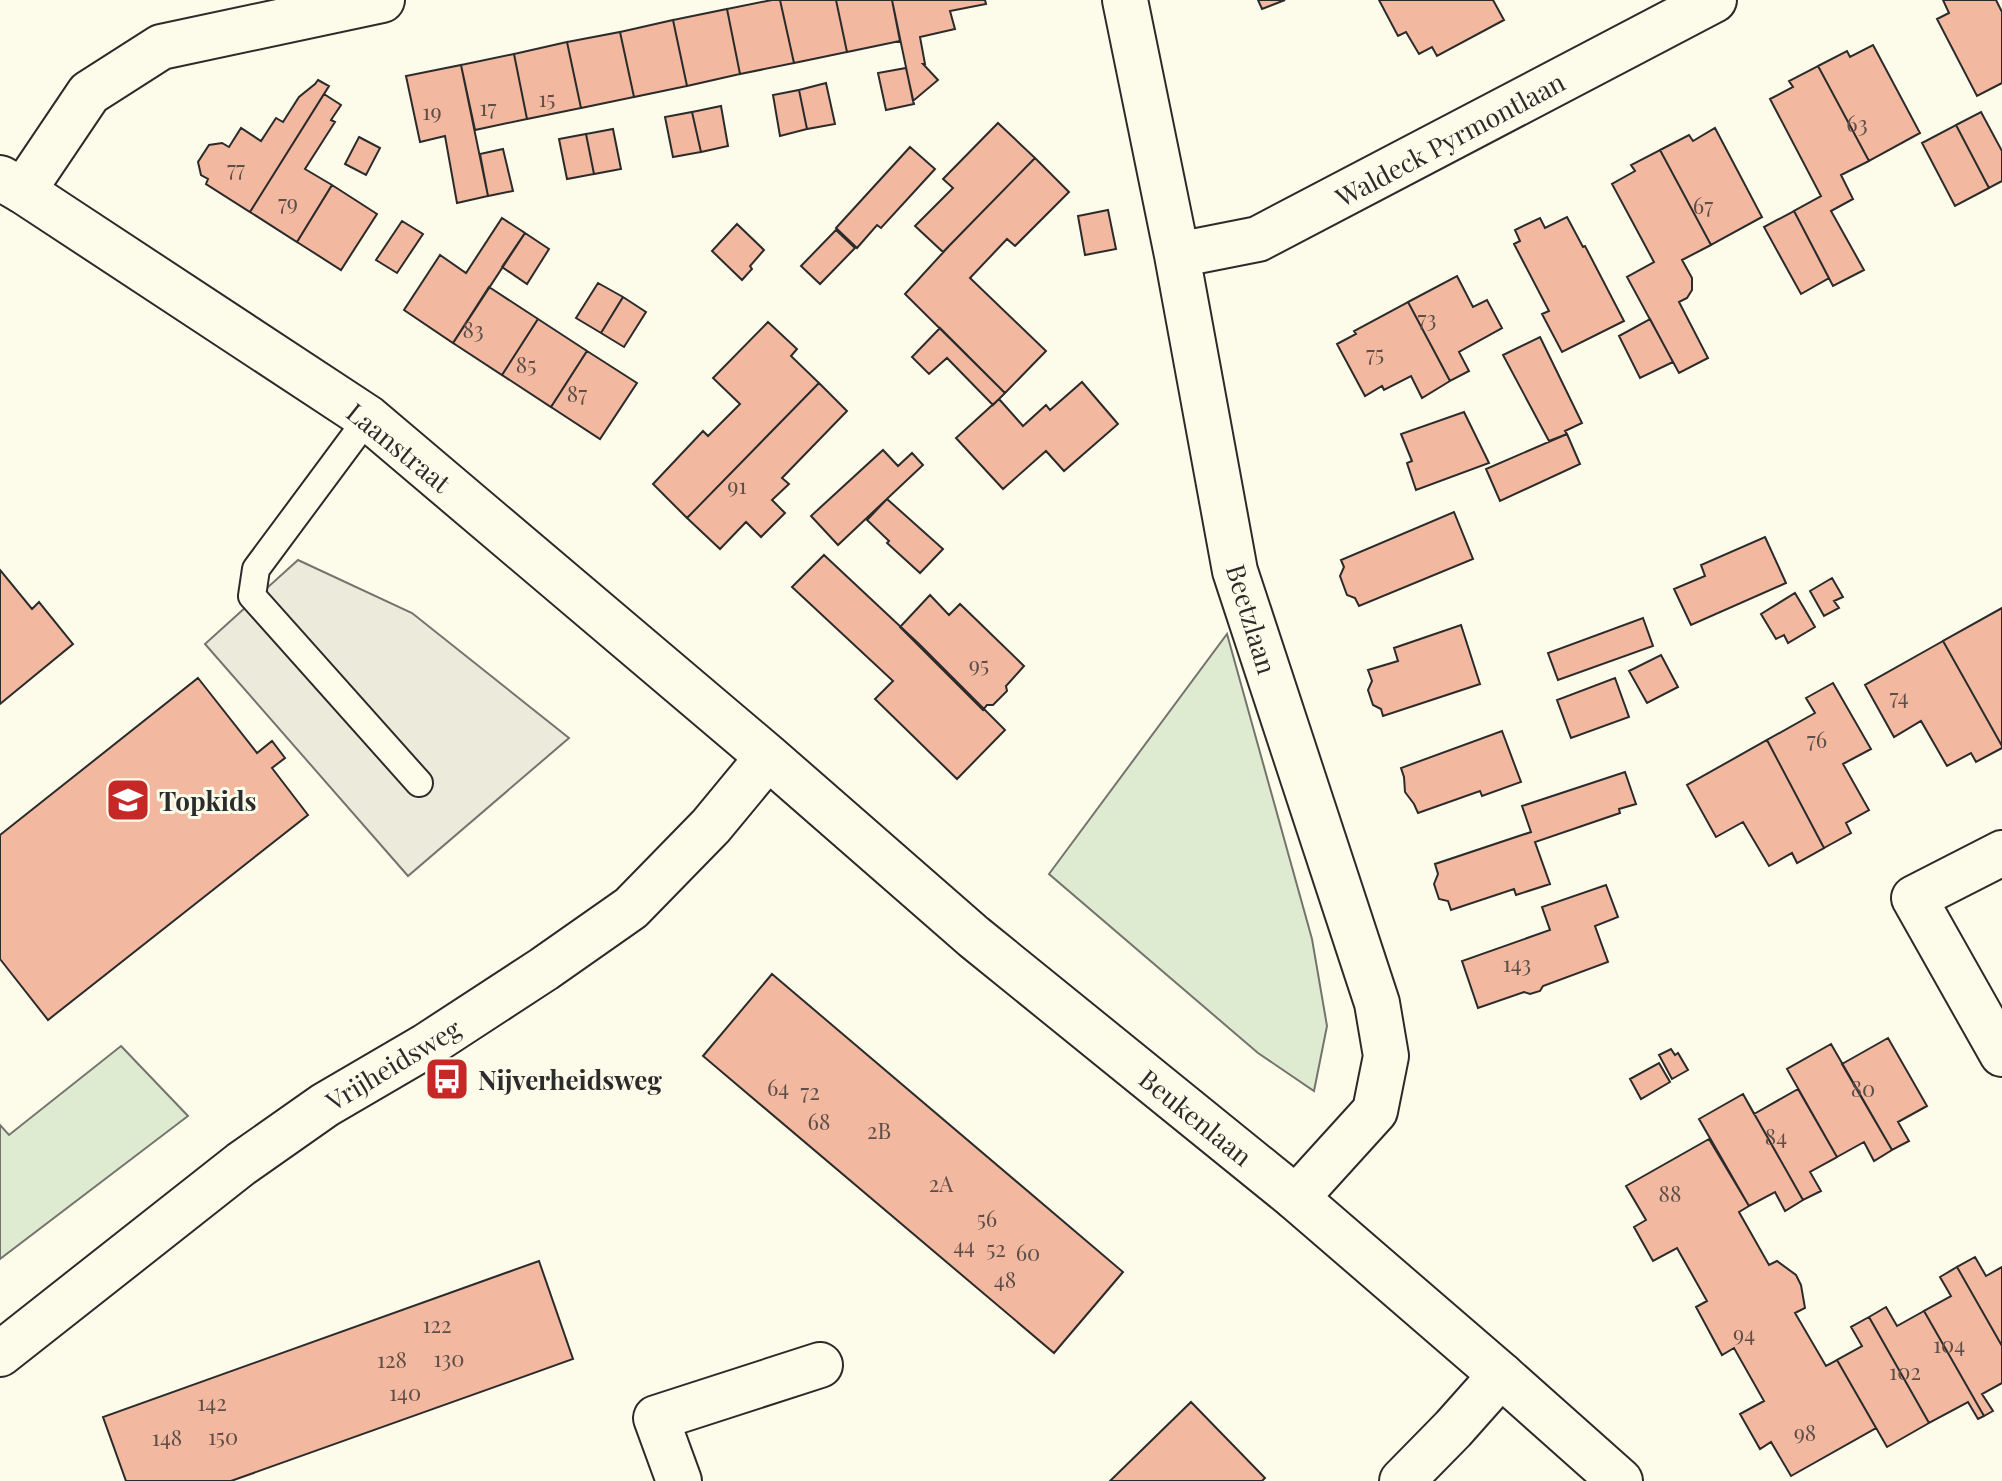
<svg xmlns="http://www.w3.org/2000/svg" width="2002" height="1481" font-family="'Playfair Display',serif">
<rect width="100%" height="100%" fill="#fdfbea"/>
<!-- green -->
<path fill="#deebd1" stroke="#74746e" stroke-width="2" d="M1227 634 1312 939 1327 1026 1314 1091 1258 1053 1049 874Z
M121 1046 188 1116 0 1259V1125L9 1135Z"/>
<!-- parking -->
<path fill="#eceadb" stroke="#74746e" stroke-width="2" d="M298 560 412 613 569 738 408 876 205 644Z"/>
<!-- building -->
<path fill="#f2b8a0" stroke="#2b2b2b" stroke-width="2" d="M772 0H780L794 63 740 74 727 9Z
M780 0H836L847 52 794 63Z
M836 0H892L900 41 847 52Z
M892 0H985L986 4 950 11 955 29 920 37 925 64H923L938 80 913 101Z
M1258 0H1285L1262 9Z
M1379 0H1493L1504 20 1437 56 1432 47 1419 54 1406 32 1398 36Z
M1943 0H1996L2002 12V83L1977 96 1937 19 1949 13Z
M727 9 740 74 687 86 673 20Z
M673 20 687 86 634 97 620 32Z
M620 32 634 97 581 108 567 42Z
M567 42 581 108 527 119 514 54Z
M1873 45 1920 133 1869 161 1818 66 1847 51 1850 57Z
M514 54 527 119 475 130 461 65Z
M461 65 488 196 457 203 445 136 420 142 406 76Z
M1818 66 1869 161 1841 175 1853 199 1831 211 1864 270 1833 286 1794 211 1821 196 1770 99 1793 87 1789 81Z
M906 68 914 104 886 110 878 73Z
M318 80 329 86 250 212 206 184 208 179 201 175 198 162 209 145 222 143 229 147 241 128 261 141 276 118 283 122 299 97 315 84Z
M826 83 835 124 807 129 799 90Z
M799 90 807 129 780 136 773 95Z
M324 94 341 105 331 120 335 122 305 169 332 185 297 242 250 212Z
M721 106 728 146 701 152 692 112Z
M692 112 701 152 673 157 665 117Z
M1981 112 2002 151V181L1989 188 1956 125Z
M998 123 1035 158 943 252 915 226 953 188 943 179Z
M1956 125 1989 188 1955 206 1922 143Z
M1715 128 1762 217 1711 245 1660 150 1689 135 1693 141Z
M613 129 621 169 594 174 586 134Z
M586 134 594 174 567 179 559 139Z
M359 137 380 148 366 175 345 164Z
M910 147 935 169 881 228 877 225 857 248 836 228Z
M503 149 513 191 488 196 480 154Z
M1660 150 1711 245 1682 260 1692 278V290L1687 298 1679 302 1708 358 1679 373 1627 277 1654 262 1612 184 1635 171 1631 165Z
M1035 158 1069 192 1015 246 1007 239 970 278 1046 351 1005 393 905 294 949 246Z
M332 185 377 214 341 270 297 242Z
M1108 210 1116 249 1085 255 1078 216Z
M1794 211 1829 278 1801 294 1764 227Z
M1567 217 1583 247 1585 246 1624 321 1562 352 1542 314 1549 311 1514 244 1520 241 1515 230 1540 218 1545 228Z
M502 218 525 233 453 343 404 310 440 255 466 273Z
M402 221 423 234 397 273 376 260Z
M737 224 764 250 750 266 752 269 742 280 712 251Z
M836 230 855 248 820 284 801 266Z
M525 233 549 249 527 284 502 267Z
M1457 276 1473 307 1487 300 1502 328 1459 352 1469 371 1450 381 1408 302Z
M598 283 623 297 601 333 576 318Z
M489 287 538 319 502 375 453 343Z
M623 297 646 312 624 347 601 333Z
M1408 302 1450 381 1422 398 1411 376 1384 390 1382 386 1365 396 1337 344 1356 334 1354 331Z
M538 319 587 351 551 407 502 375Z
M1650 319 1673 362 1640 378 1619 336Z
M768 322 797 349 791 356 819 383 687 518 653 484 703 431 708 436 740 404 713 378Z
M940 328 1005 393 993 405 947 358 929 374 912 357Z
M1540 337 1582 423 1565 431 1567 434 1549 441 1503 355Z
M587 351 637 383 600 439 551 407Z
M1082 382 1118 424 1064 471 1046 451 1003 489 956 438 999 399 1023 426 1046 405 1050 410Z
M819 383 847 411 782 478 789 484 772 500 785 513 761 537 746 522 720 549 687 518Z
M1464 412 1489 463 1416 490 1407 463 1412 461 1401 434Z
M1567 434 1580 464 1500 501 1486 469Z
M883 450 898 466 912 453 923 465 838 545 811 516Z
M887 499 943 549 920 573 887 543 889 541 867 520Z
M1454 512 1473 559 1359 606 1355 598 1347 595 1340 576 1344 567 1341 560Z
M1765 537 1786 583 1691 625 1674 589 1705 576 1701 565Z
M824 555 919 644 1005 730 957 779 875 699 893 681 792 587Z
M0 570 32 609 39 602 73 644 0 704Z
M1832 578 1843 597 1834 601 1839 608 1824 616 1810 591Z
M1795 593 1815 627 1788 643 1784 635 1776 639 1761 614Z
M930 595 949 615 960 604 1024 666 1006 686 1007 691 993 705H987L983 710 900 627Z
M2002 608V746L1943 641Z
M1643 618 1653 646 1558 680 1548 653Z
M1461 625 1480 684 1383 716 1381 709 1373 705 1368 690 1372 681 1368 670 1398 661 1394 648Z
M1943 641 2002 746V748L1976 762 1971 753 1947 766 1921 721 1894 737 1865 685Z
M1661 655 1678 687 1647 703 1629 671Z
M198 678 257 753 272 741 285 758 272 768 308 815 48 1020 0 959V835Z
M1615 678 1629 717 1571 738 1557 700Z
M1833 683 1871 749 1843 764 1869 810 1846 823 1851 833 1824 848 1767 740 1815 713 1806 698Z
M1502 731 1521 782 1482 796 1480 791 1418 813 1414 804 1405 792 1404 777 1401 768Z
M1767 740 1824 848 1797 863 1792 853 1769 866 1743 822 1716 837 1687 785Z
M1625 772 1636 804 1619 809 1620 813 1535 842 1550 884 1516 895 1514 889 1451 910 1448 901 1439 899 1434 884 1438 874 1435 864 1531 832 1522 806Z
M1606 885 1618 917 1595 926 1608 962 1543 986 1540 991 1530 994 1524 992 1478 1008 1462 961 1550 930 1542 907Z
M772 974 1123 1272 1054 1353 703 1056Z
M1888 1038 1927 1106 1898 1122 1909 1141 1892 1150 1842 1064Z
M1831 1044 1892 1150 1874 1161 1864 1142 1837 1157 1787 1069Z
M1671 1049 1675 1055 1678 1053 1688 1070 1672 1079 1659 1055Z
M1659 1063 1670 1082 1641 1099 1630 1079Z
M1798 1089 1837 1157 1810 1172 1821 1191 1803 1200 1743 1094 1754 1114Z
M1743 1094 1803 1200 1785 1211 1775 1192 1749 1206 1699 1119Z
M1709 1139 1749 1206 1739 1212 1769 1265 1777 1261 1796 1275 1801 1285 1805 1308 1795 1313 1826 1366 1837 1360 1876 1428 1791 1476 1771 1442 1760 1449 1740 1414 1764 1401 1734 1348 1722 1355 1696 1307 1707 1301 1677 1248 1653 1261 1634 1227 1646 1220 1626 1186Z
M1975 1257 1986 1276 2002 1267V1346L1957 1267Z
M539 1261 573 1359 231 1481H126L103 1417Z
M1957 1267 2002 1346V1383L1982 1394 1993 1411 1984 1416 1924 1311 1951 1296 1940 1277Z
M1886 1307 1897 1326 1924 1311 1984 1416 1978 1419 1968 1402 1929 1423 1869 1317Z
M1869 1317 1929 1423 1887 1447 1837 1360 1862 1346 1851 1327Z
M1191 1402 1265 1478 1262 1481H1110Z"/>
<g fill="none" stroke-linecap="round" stroke-linejoin="round">
<!-- service casing -->
<g stroke="#2b2b2b" stroke-width="30">
<path id="service" d="M368 418 256 569 252 596 419 783"/>
</g>
<!-- minor casing -->
<g stroke="#2b2b2b" stroke-width="48">
<path id="minor" d="M1125 0 1177 255 1235 571 1377 1003 1386 1056 1375 1111 1296 1198
M23 191 89 93 161 47 382 0
M1177 255 1258 239 1714 0
M2002 853 1914 898 2002 1054
M679 1481 656 1418 820 1365
M1402 1481 1453 1429 1501 1375"/>
</g>
<!-- tertiary casing -->
<g stroke="#2b2b2b" stroke-width="48">
<path id="tertiary" d="M0 178 23 191 368 418 768 757 974 937 1296 1198 1501 1375 1620 1481
M0 1354 241 1164 325 1105 426 1046 544 969 631 908 711 826 768 757"/>
</g>
<!-- service -->
<use href="#service" stroke="#fdfbea" stroke-width="26"/>
<!-- minor -->
<use href="#minor" stroke="#fdfbea" stroke-width="44"/>
<!-- tertiary -->
<use href="#tertiary" stroke="#fdfbea" stroke-width="44"/>
</g>
<!-- icons -->
<defs>
<g id="school-square" transform="scale(2.3)"><rect x="-9" y="-9" width="18" height="18" rx="4" fill="#c62828" stroke="#fdfbea"/><path d="M0-5L7-2L0 1L-7-2ZM-4 1L0 2.5L4 1V4Q0 6-4 4Z" fill="#fff"/></g>
<g id="bus-square" transform="scale(2.3)"><rect x="-9" y="-9" width="18" height="18" rx="4" fill="#c62828" stroke="#fdfbea"/><path d="M-5-6H5V4H4V6H2V4H-2V6H-4V4H-5ZM-3.5-4V0h7V-4ZM-3.5 1.2v1.5H-2V1.2ZM2 1.2v1.5H3.5V1.2Z" fill="#fff"/></g>
</defs>
<g fill-rule="evenodd">
<use href="#school-square" x="128" y="800"/>
<use href="#bus-square" x="447" y="1079"/>
</g>
<g text-anchor="middle" dominant-baseline="central" stroke-width="6" stroke-linejoin="round" paint-order="stroke">
<!-- number labels -->
<g font-size="22" fill="#5d4e48">
<text x="547" y="98">15</text>
<text x="488" y="107">17</text>
<text x="432" y="111">19</text>
<text x="1857" y="123">63</text>
<text x="236" y="168">77</text>
<text x="288" y="202">79</text>
<text x="1703" y="205">67</text>
<text x="1427" y="318">73</text>
<text x="473" y="329">83</text>
<text x="1375" y="353">75</text>
<text x="526" y="364">85</text>
<text x="577" y="393">87</text>
<text x="737" y="485">91</text>
<text x="979" y="664">95</text>
<text x="1899" y="696">74</text>
<text x="1817" y="739">76</text>
<text x="1517" y="963">143</text>
<text x="778" y="1087">64</text>
<text x="1863" y="1088">80</text>
<text x="810" y="1091">72</text>
<text x="819" y="1121">68</text>
<text x="879" y="1130">2B</text>
<text x="1776" y="1136">84</text>
<text x="941" y="1183">2A</text>
<text x="1670" y="1193">88</text>
<text x="987" y="1218">56</text>
<text x="964" y="1245">44</text>
<text x="996" y="1248">52</text>
<text x="1028" y="1252">60</text>
<text x="1005" y="1279">48</text>
<text x="437" y="1324">122</text>
<text x="1744" y="1333">94</text>
<text x="1949" y="1344">104</text>
<text x="449" y="1358">130</text>
<text x="392" y="1359">128</text>
<text x="1905" y="1371">102</text>
<text x="405" y="1392">140</text>
<text x="212" y="1402">142</text>
<text x="1805" y="1432">98</text>
<text x="223" y="1436">150</text>
<text x="167" y="1437">148</text>
</g>
<!-- street labels -->
<g font-size="26" fill="#2b2b2b" stroke="#fdfbea">
<text transform="translate(1450 139) rotate(-28)">Waldeck Pyrmontlaan</text>
<text transform="translate(399 447) rotate(39)">Laanstraat</text>
<text transform="translate(1252 619) rotate(73)">Beetzlaan</text>
<text transform="translate(393 1064) rotate(-31)">Vrijheidsweg</text>
<text transform="translate(1196 1117) rotate(39)">Beukenlaan</text>
</g>
<!-- poi labels -->
<g font-size="26" font-weight="bold" fill="#2b2b2b" stroke="#fdfbea" text-anchor="start">
<text x="159" y="800">Topkids</text>
<text x="478" y="1079">Nijverheidsweg</text>
</g>
</g>
</svg>
